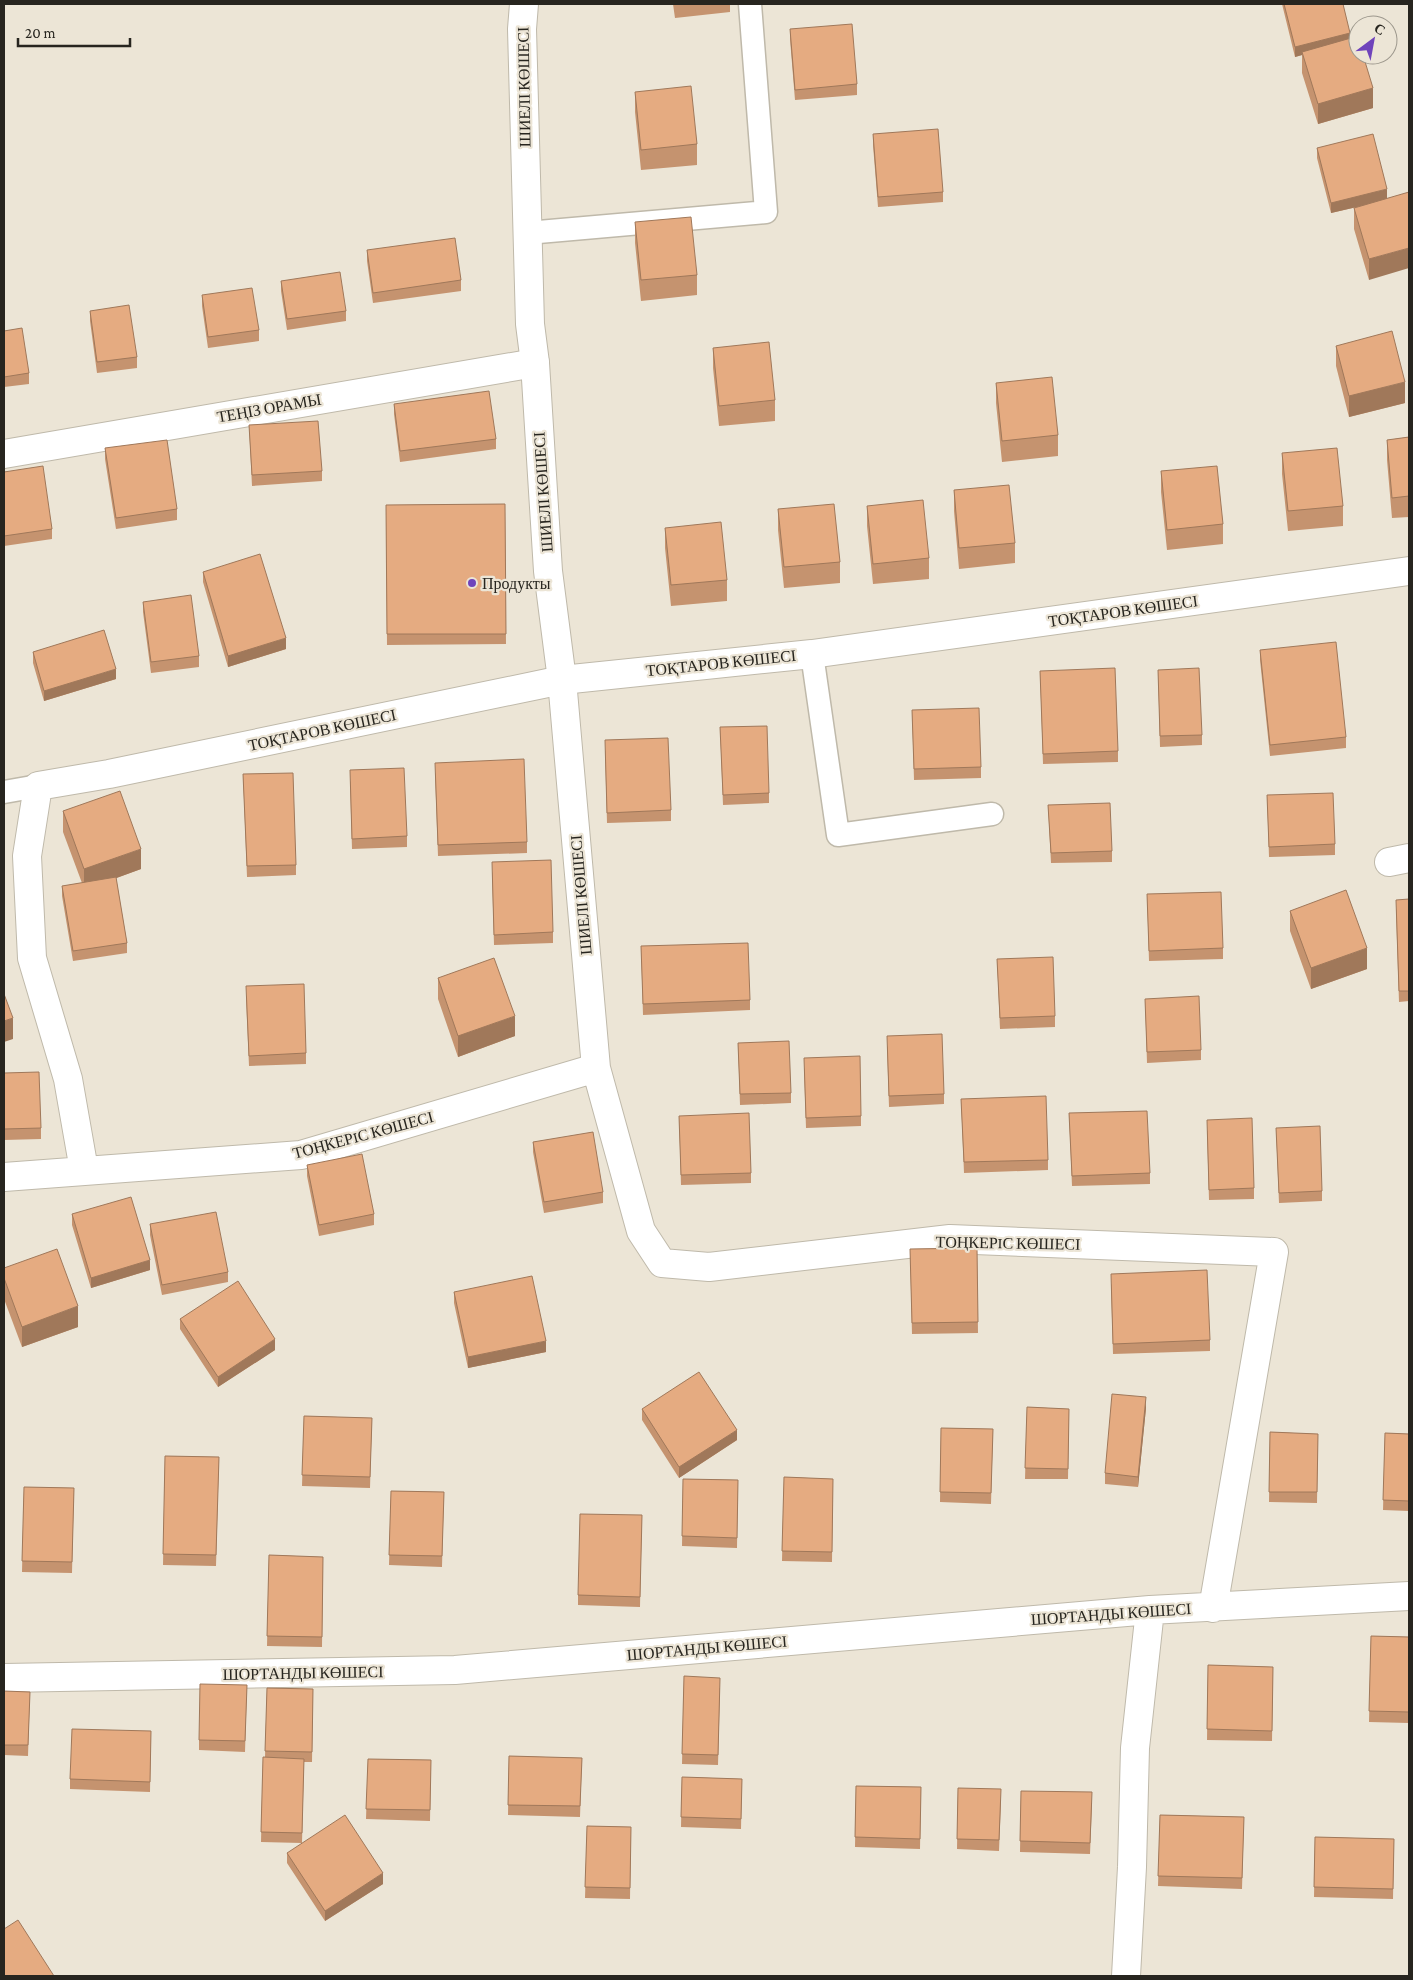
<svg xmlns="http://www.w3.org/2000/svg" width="1413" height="1980" font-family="'Crimson Pro',serif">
<rect width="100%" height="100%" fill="#ece5d6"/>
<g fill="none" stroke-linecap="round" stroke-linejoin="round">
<!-- lane casing -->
<g stroke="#bfb9aa" stroke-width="25">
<path id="lane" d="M527 233 766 212 750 4
M812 654 838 835 992 814
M4 792 38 786"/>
</g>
<!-- street casing -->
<g stroke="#bfb9aa" stroke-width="30">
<path id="street" d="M4 454 535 363
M1389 862 1409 858
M84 1170 68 1079 32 958 27 856 38 786 109 774 562 680 596 1068 641 1231 662 1263 709 1267 950 1239 1274 1252 1213 1608
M4 1177 301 1155 596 1068
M4 1678 455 1670 1150 1610 1409 1596
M1126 1976 1132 1867 1135 1748 1150 1610"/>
</g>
<!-- secondary casing -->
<g stroke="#bfb9aa" stroke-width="30">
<path id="secondary" d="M524 4 522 29 530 324 535 363 548 571 562 680 812 654 1409 571"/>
</g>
<!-- lane -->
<use href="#lane" stroke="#fff" stroke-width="22"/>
<!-- street -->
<use href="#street" stroke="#fff" stroke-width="28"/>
<!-- secondary -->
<use href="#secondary" stroke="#fff" stroke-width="28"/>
</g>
<!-- wall -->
<path fill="#c5936f" d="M673 4H730V12L675 18Z
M1282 4H1343L1350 38 1373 108 1318 124 1302 73V55L1295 57Z
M790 29 857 84V95L795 100 790 39Z
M635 92 697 144V165L641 170 635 112Z
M873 134 943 192V202L878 207 873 145Z
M1317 148 1387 199 1369 280 1354 229V208L1361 206 1331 213 1317 158Z
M635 222 697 275V295L641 301 635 243Z
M367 250 461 280V291L373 303 367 261Z
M281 281 346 311V321L287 330 281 291Z
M202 295 259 330V341L208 348 202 306Z
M90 311 137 357V368L97 373 90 321Z
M4 331 29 373V384L4 387Z
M1336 346 1405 403 1349 417 1336 366Z
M713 348 775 400V421L719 426 713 368Z
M996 383 1058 435V456L1002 462 996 403Z
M394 404 496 439V449L400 462 394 414Z
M249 425 322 471V481L252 486Z
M1409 437V517L1392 518 1387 460V440Z
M105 448 177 509V520L116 529 105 459Z
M1282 453 1343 506V526L1288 531 1282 474Z
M1161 471 1223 524V544L1167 550 1161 492Z
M4 472 52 529V539L4 546Z
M954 490 1015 543V563L959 569 954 511Z
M505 504 506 644 387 645 386 505Z
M867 506 929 558V579L873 584 867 526Z
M778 509 840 562V583L784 588 778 530Z
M665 528 727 580V601L671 606 665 548Z
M203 572 286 649 228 667 203 582Z
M143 602 199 656V667L151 673 143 612Z
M1260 650 1346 737V748L1270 756 1260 660Z
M33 652 116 679 44 701 33 663Z
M1158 670 1202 735V745L1160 747Z
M1040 671 1118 751V762L1043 764Z
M912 710 981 767V778L914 780Z
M720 727 769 793V803L723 805Z
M605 750 671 810V821L607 823Z
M435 773 527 842V853L438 856Z
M243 774 296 865V875L247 877Z
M350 781 407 836V847L352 849Z
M1267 795 1335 844V855L1269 857Z
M1048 805 1112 851V862L1051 863Z
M63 811 141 869 116 878 127 943V953L73 961 62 896V886L82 883 63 832Z
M492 872 553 932V943L494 945Z
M1147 894 1223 948V959L1149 961Z
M1409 899V1001L1399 1002 1396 910Z
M1290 911 1367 969 1311 989 1290 931Z
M641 946 750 1000V1010L643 1015Z
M997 959 1055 1016V1027L1000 1029Z
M438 978 515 1036 458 1057 438 999Z
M246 996 306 1053V1064L249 1066Z
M1145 999 1201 1050V1060L1147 1063Z
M738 1043 791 1093V1103L740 1105Z
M887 1046 944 1094V1104L889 1107Z
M804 1068 861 1116V1126L806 1128Z
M4 1073 41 1128V1139L4 1140Z
M961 1099 1048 1160V1170L964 1173Z
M1069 1113 1150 1173V1184L1072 1186Z
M679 1116 751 1173V1183L681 1185Z
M1276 1128 1322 1191V1201L1279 1203Z
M1207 1130 1254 1188V1199L1209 1200Z
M533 1142 603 1192V1203L544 1213 533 1152Z
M307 1165 374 1214V1225L319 1236 307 1176Z
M72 1214 150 1270 91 1288 72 1225Z
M150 1224 228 1272V1282L162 1295 150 1235Z
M977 1248 978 1333 912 1334 910 1249Z
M4 1268 78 1327 22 1347 4 1299Z
M1111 1284 1210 1340V1351L1113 1354Z
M454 1292 546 1352 468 1368 454 1303Z
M180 1319 275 1350 218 1387 180 1329Z
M1027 1407 1069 1409 1068 1479H1025Z
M1146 1408 1138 1487 1105 1484V1473Z
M642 1409 737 1440 679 1478 642 1420Z
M304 1416 372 1418 370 1488 302 1486Z
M941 1428 993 1429 991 1504 940 1502Z
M1270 1432 1318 1434 1317 1503 1269 1502Z
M1385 1433 1409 1434V1511L1383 1510Z
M165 1456 219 1457 216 1566 163 1565Z
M784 1477 833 1479 832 1562 782 1561Z
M683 1479 738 1480 737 1548 682 1546Z
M24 1487 74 1488 72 1573 22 1572Z
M391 1491 444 1492 442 1567 389 1565Z
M642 1515 640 1607 578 1605V1595Z
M269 1555 323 1557 322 1647 267 1646Z
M1371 1636 1409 1637V1723L1369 1722Z
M1208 1665 1273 1667 1272 1741 1207 1740Z
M684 1676 720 1688 718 1765 682 1764Z
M247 1685 245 1752 199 1750V1740Z
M267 1688 313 1689 312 1762H304L302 1843 261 1842 263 1757H265Z
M4 1691 30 1692 28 1756 4 1755Z
M151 1731 150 1792 70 1789V1779Z
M509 1756 582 1758 580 1817 508 1815Z
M368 1759 431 1760 430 1821 366 1819Z
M682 1777 742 1779 741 1829 681 1827Z
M856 1786 921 1787 920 1849 855 1847Z
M958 1788 1001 1800 999 1851 957 1849Z
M1021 1791 1092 1803 1090 1854 1020 1852Z
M1160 1815 1244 1817 1242 1889 1158 1886Z
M587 1826 631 1827 630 1899 585 1898Z
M1315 1837 1394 1839 1393 1899 1314 1897Z
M287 1853 383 1884 325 1921 287 1863Z"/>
<!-- shaded-wall -->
<path fill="#a0785a" d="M1350 33V43L1302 52V55L1295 57V47Z
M1373 88V108L1318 124V104Z
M1387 189V200L1331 213V203Z
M1409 248V268L1369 280V259Z
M1405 382V403L1349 417V396Z
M286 638V649L228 667V656Z
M116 669V679L44 701V691Z
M141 849V869L84 890V869Z
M1367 948V969L1311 989V968Z
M515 1016V1036L458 1057V1036Z
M13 1018V1039L4 1042V1021Z
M150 1260V1270L91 1288V1278Z
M78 1306V1327L22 1347V1327Z
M275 1339V1350L218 1387V1377Z
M546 1341V1352L468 1368V1357Z
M1146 1397V1408L1138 1487V1477Z
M737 1430V1440L679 1478V1467Z
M383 1873V1884L325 1921V1911Z"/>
<!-- building -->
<path fill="#e5ab81" stroke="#a0785a" d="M1284 4H1343L1350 33 1295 47Z
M852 24 857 84 795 90 790 29Z
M1358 36V55H1363L1373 88 1318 104 1302 52Z
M691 86 697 144 641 150 635 92Z
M938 129 943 192 878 197 873 134Z
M1373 134 1387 189 1331 203 1317 148Z
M1409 192V248L1369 259 1354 208Z
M691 217 697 275 641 280 635 222Z
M455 238 461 280 373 293 367 250Z
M340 272 346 311 287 319 281 281Z
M252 288 259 330 208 337 202 295Z
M129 305 137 357 97 362 90 311Z
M22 328 29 373 4 377V331Z
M1392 331 1405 382 1349 396 1336 346Z
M769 342 775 400 719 406 713 348Z
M1052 377 1058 435 1002 441 996 383Z
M489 391 496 439 400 451 394 404Z
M318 421 322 471 252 475 249 425Z
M1409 437V496L1392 498 1387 440Z
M167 440 177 509 116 518 105 448Z
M1337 448 1343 506 1288 511 1282 453Z
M43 466 52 529 4 536V472Z
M1217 466 1223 524 1167 530 1161 471Z
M1009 485 1015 543 959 548 954 490Z
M923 500 929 558 873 564 867 506Z
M505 504 506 634H387L386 505Z
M834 504 840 562 784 567 778 509Z
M721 522 727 580 671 585 665 528Z
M260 554 286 638 228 656 203 572Z
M191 595 199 656 151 662 143 602Z
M104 630 116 669 44 691 33 652Z
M1336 642 1346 737 1270 745 1260 650Z
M1115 668 1118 751 1043 754 1040 671Z
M1199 668 1202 735 1160 736 1158 670Z
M979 708 981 767 914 769 912 710Z
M767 726 769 793 723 795 720 727Z
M668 738 671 810 607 813 605 740Z
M524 759 527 842 438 845 435 763Z
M404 768 407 836 352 839 350 770Z
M293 773 296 865 247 866 243 774Z
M120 791 141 849 84 869 63 811Z
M1333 793 1335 844 1269 847 1267 795Z
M1110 803 1112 851 1051 853 1048 805Z
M551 860 553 932 494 935 492 862Z
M116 877 127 943 73 951 62 886Z
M1346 890 1367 948 1311 968 1290 911Z
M1221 892 1223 948 1149 951 1147 894Z
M1409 899V991H1399L1396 900Z
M748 943 750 1000 643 1004 641 946Z
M1053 957 1055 1016 1000 1018 997 959Z
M494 958 515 1016 458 1036 438 978Z
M304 984 306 1053 249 1056 246 986Z
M4 994 13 1018 4 1021Z
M1199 996 1201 1050 1147 1052 1145 999Z
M942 1034 944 1094 889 1096 887 1036Z
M789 1041 791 1093 740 1094 738 1043Z
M860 1056 861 1116 806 1118 804 1058Z
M39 1072 41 1128 4 1129V1073Z
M1046 1096 1048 1160 964 1162 961 1099Z
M1147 1111 1150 1173 1072 1176 1069 1113Z
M749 1113 751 1173 681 1175 679 1116Z
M1252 1118 1254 1188 1209 1190 1207 1120Z
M1320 1126 1322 1191 1279 1193 1276 1128Z
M593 1132 603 1192 544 1202 533 1142Z
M362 1154 374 1214 319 1225 307 1165Z
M131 1197 150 1260 91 1278 72 1214Z
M216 1212 228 1272 162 1285 150 1224Z
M977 1248 978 1322 912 1323 910 1249Z
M57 1249 78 1306 22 1327 4 1278V1268Z
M1207 1270 1210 1340 1113 1344 1111 1274Z
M532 1276 546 1341 468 1357 454 1292Z
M238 1281 275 1339 218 1377 180 1319Z
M699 1372 737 1430 679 1467 642 1409Z
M1112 1394 1146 1397 1138 1477 1105 1473Z
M1027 1407 1069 1409 1068 1469 1025 1468Z
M304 1416 372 1418 370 1477 302 1475Z
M941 1428 993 1429 991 1493 940 1492Z
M1270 1432 1318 1434 1317 1492H1269Z
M1385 1433 1409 1434V1501L1383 1500Z
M165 1456 219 1457 216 1555 163 1554Z
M784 1477 833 1479 832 1552 782 1551Z
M683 1479 738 1480 737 1538 682 1536Z
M24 1487 74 1488 72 1562 22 1561Z
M391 1491 444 1492 442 1556 389 1555Z
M580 1514 642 1515 640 1597 578 1595Z
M269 1555 323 1557 322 1637 267 1636Z
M1371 1636 1409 1637V1712L1369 1711Z
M1208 1665 1273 1667 1272 1731 1207 1729Z
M684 1676 720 1678 718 1755 682 1754Z
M200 1684 247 1685 245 1741 199 1740Z
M267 1688 313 1689 312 1752 265 1751Z
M4 1691 30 1692 28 1745H4Z
M72 1729 151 1731 150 1782 70 1779Z
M509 1756 582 1758 580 1806 508 1805Z
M263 1757 304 1759 302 1833 261 1832Z
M368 1759 431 1760 430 1810 366 1809Z
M682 1777 742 1779 741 1819 681 1817Z
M856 1786 921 1787 920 1839 855 1837Z
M958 1788 1001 1789 999 1840 957 1839Z
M1021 1791 1092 1792 1090 1843 1020 1841Z
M345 1815 383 1873 325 1911 287 1853Z
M1160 1815 1244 1817 1242 1878 1158 1876Z
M587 1826 631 1827 630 1888 585 1887Z
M1315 1837 1394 1839 1393 1889 1314 1887Z
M18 1920 54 1976H4V1929Z"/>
<!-- markers -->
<circle fill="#6f43bb" stroke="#ece5d6" stroke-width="2" cx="472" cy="583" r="5"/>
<g text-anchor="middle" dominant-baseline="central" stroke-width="4.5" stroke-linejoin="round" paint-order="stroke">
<!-- street labels -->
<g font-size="16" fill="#27251f" stroke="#ece5d6">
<text transform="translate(524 87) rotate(-91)">ШИЕЛІ КӨШЕСІ</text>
<text transform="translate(269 408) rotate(-10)">ТЕҢІЗ ОРАМЫ</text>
<text transform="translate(543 492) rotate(-94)">ШИЕЛІ КӨШЕСІ</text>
<text transform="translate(1123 611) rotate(-8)">ТОҚТАРОВ КӨШЕСІ</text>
<text transform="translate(721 663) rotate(-6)">ТОҚТАРОВ КӨШЕСІ</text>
<text transform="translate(322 730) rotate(-12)">ТОҚТАРОВ КӨШЕСІ</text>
<text transform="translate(581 895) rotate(-95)">ШИЕЛІ КӨШЕСІ</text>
<text transform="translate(363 1135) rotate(-15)">ТОҢКЕРIС КӨШЕСІ</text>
<text transform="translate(1008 1243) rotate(1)">ТОҢКЕРIС КӨШЕСІ</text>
<text transform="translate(1111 1614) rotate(-4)">ШОРТАНДЫ КӨШЕСІ</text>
<text transform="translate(707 1648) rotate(-5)">ШОРТАНДЫ КӨШЕСІ</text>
<text transform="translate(303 1673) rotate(-1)">ШОРТАНДЫ КӨШЕСІ</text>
</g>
<!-- poi labels -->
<g font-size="16" fill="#27251f" stroke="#ece5d6" text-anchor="start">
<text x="482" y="583">Продукты</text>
</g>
</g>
<!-- border -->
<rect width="1413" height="1980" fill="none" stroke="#27251f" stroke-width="10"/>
<!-- north arrow -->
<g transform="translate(1373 40) rotate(32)"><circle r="24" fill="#ece5d6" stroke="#9d988d"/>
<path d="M0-4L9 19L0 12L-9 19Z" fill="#6f43bb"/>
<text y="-8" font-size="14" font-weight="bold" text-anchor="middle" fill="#27251f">С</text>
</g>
<!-- scale -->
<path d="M18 38v8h112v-8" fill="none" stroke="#27251f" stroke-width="2.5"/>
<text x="25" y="38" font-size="15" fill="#27251f" stroke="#ece5d6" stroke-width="4" paint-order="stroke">20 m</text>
</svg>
